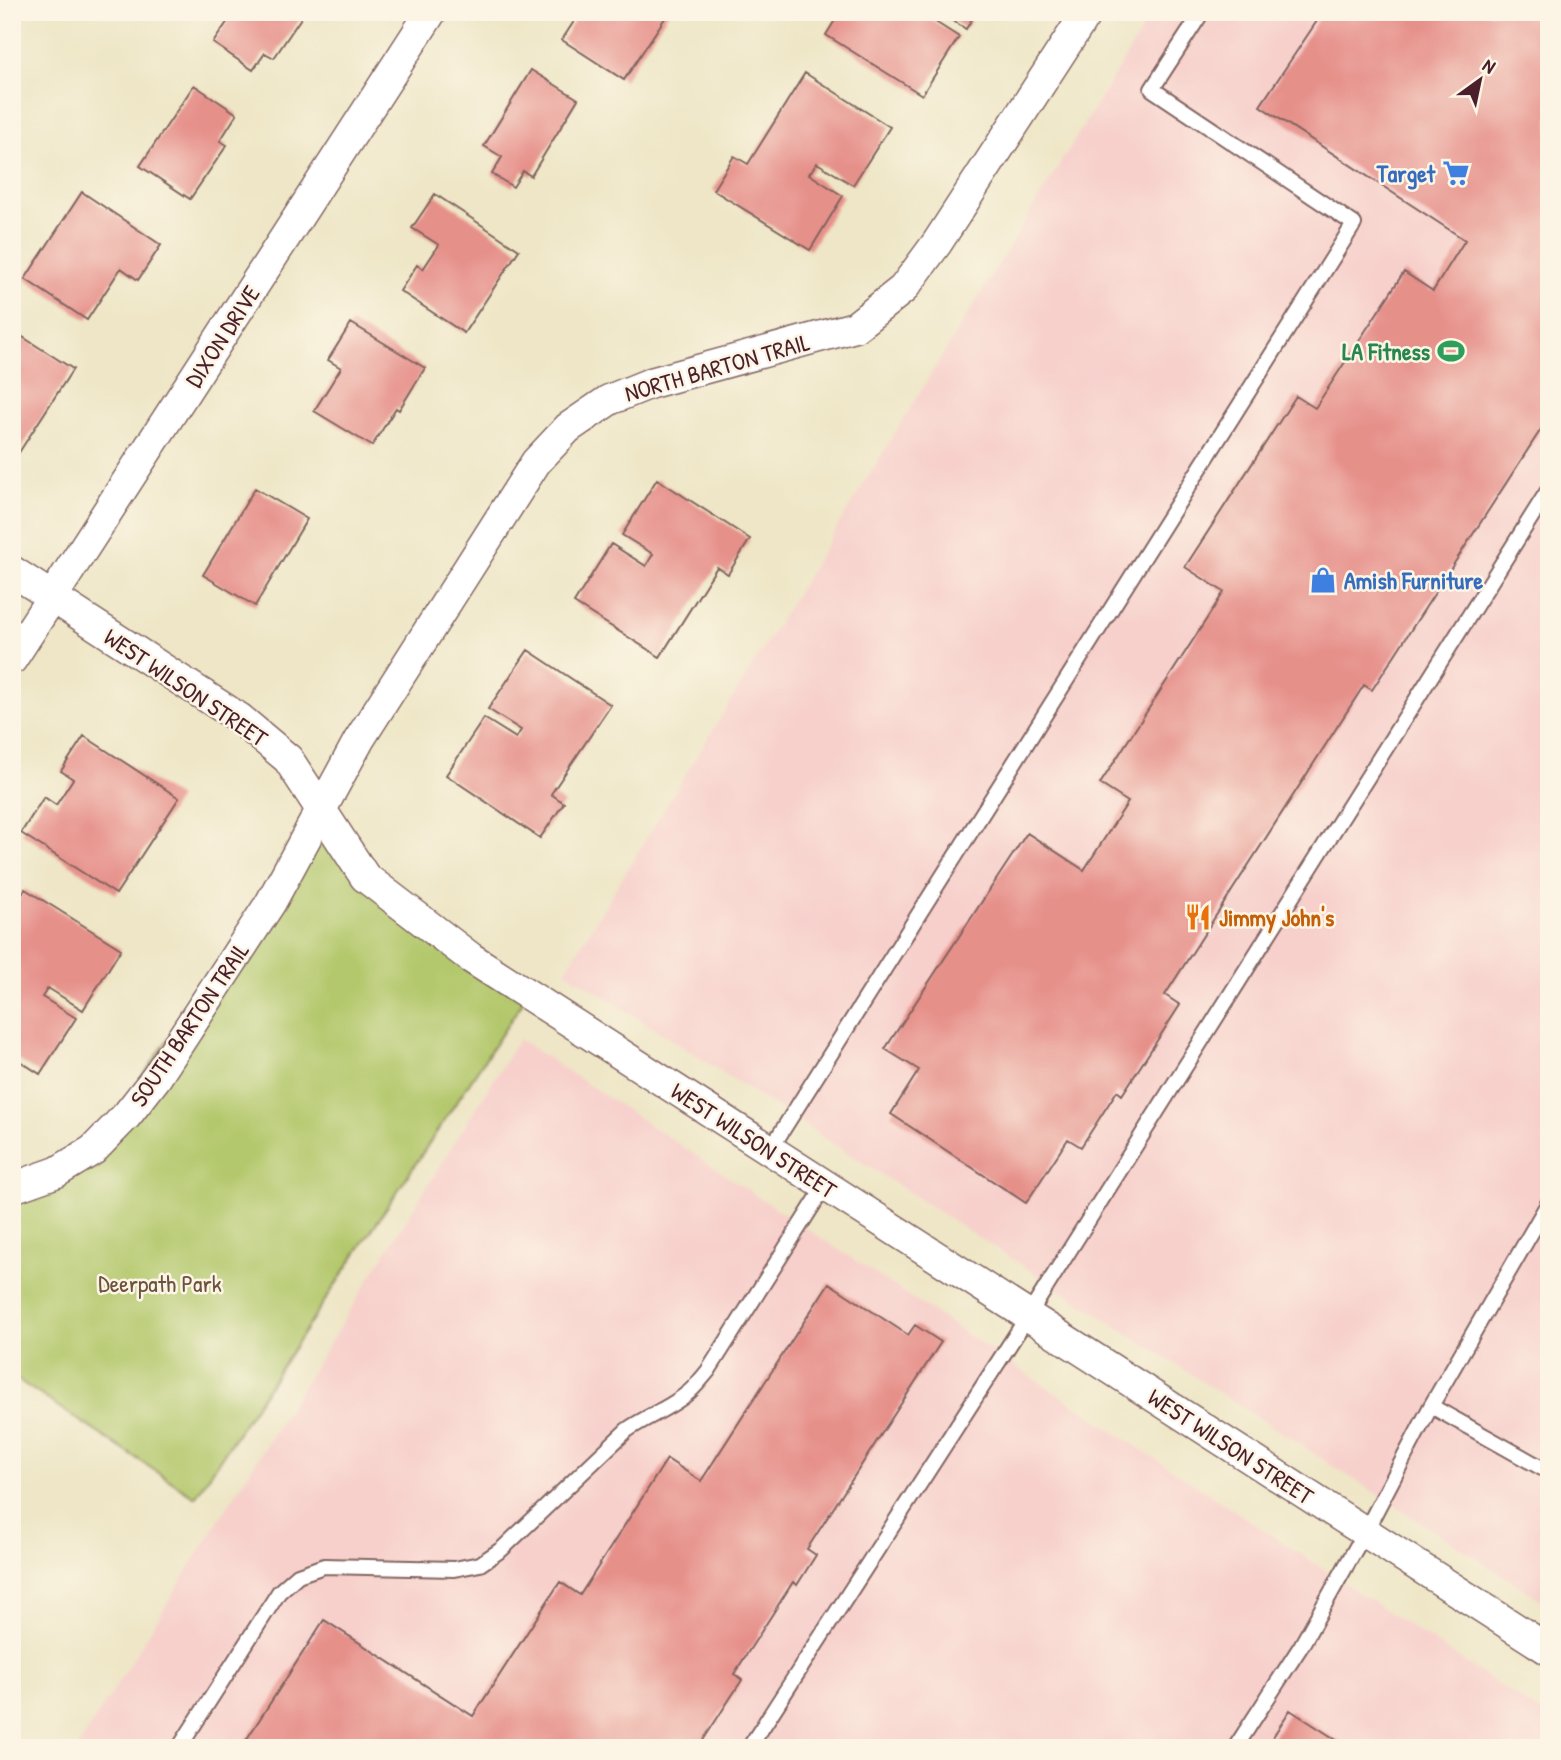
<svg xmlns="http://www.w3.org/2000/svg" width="1561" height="1760" font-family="'Patrick Hand',sans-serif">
<rect width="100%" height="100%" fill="#fcf5e5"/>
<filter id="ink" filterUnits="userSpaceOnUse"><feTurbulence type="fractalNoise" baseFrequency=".0143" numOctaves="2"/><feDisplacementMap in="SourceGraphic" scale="14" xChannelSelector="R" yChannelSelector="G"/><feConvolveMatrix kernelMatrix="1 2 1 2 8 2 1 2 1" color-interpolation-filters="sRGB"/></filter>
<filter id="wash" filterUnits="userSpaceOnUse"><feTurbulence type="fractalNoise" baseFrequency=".00686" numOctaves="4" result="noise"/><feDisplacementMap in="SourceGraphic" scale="28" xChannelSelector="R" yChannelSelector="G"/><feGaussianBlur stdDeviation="1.57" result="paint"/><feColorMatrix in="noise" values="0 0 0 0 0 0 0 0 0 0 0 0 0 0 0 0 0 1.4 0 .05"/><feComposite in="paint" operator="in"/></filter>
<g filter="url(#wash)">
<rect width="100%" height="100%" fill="#eee6c6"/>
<!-- built -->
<path fill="#f7d0cc" d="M1153 12H1549V1605L565 971Z
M519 1039 1549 1718V1748H77Z"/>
<!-- green -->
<path fill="#b3c86c" stroke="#7e744c" stroke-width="2" d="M321 812 355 863 528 994 195 1497 12 1376V1188L93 1150Z"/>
<g id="blocks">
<!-- building -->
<path fill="#e6908a" d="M234 12H305L274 58 265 53 253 70 213 43Z
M580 12H669L624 80 562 40Z
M840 12H928L926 16 959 37 922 95 826 35Z
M939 12H976L966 29Z
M1312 12H1549V417L1372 690 1364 685 1165 995 1180 1005 1122 1095 1117 1091 1081 1147 1068 1139 1026 1203 891 1114 919 1070 885 1049 1027 833 1084 870 1128 802 1100 784 1224 592 1185 567 1296 396 1315 408 1404 272 1433 291 1465 240 1260 106 1319 18Z
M531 70 578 99 531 176 523 171 513 187 492 174 502 157 484 146Z
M805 73 890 127 853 185 817 163 809 174 843 196 810 250 713 190 734 156 748 164Z
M194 85 237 114 220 141 227 145 190 199 140 166Z
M82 192 161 245 138 280 121 268 87 320 25 279Z
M435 194 519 250 464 333 400 291 417 265 423 269 439 245 412 228Z
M351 323 425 368 399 410 396 408 372 446 314 411 341 368 328 360Z
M18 334 73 369 18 454 12 451V343Z
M657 479 750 539 728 574 717 567 660 657 574 603 611 544 646 566 653 554 622 535Z
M255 488 307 519 255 606 203 575Z
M528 650 611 705 551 794 564 803 540 838 446 775 484 718 516 738 521 730 488 709Z
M84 736 179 798 116 894 21 833 44 797 56 805 73 779 61 771Z
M25 889 121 949 83 1010 48 988 42 997 76 1018 40 1074 12 1056V910Z
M829 1283 908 1335 915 1325 941 1342 807 1549 816 1555 797 1585 793 1582 734 1674 742 1680 698 1748H241L324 1620 473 1716 560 1582 580 1595 667 1459 701 1481Z
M1290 1710 1349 1748H1266Z"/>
</g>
</g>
<g filter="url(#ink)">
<use href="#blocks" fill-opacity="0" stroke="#836561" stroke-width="2"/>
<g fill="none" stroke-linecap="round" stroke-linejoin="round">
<!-- lane casing -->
<g stroke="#836561" stroke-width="18">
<path id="lane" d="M770 1150 1354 224 1152 89 1202 12
M1431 1406 1549 1472
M179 1748 279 1592 298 1575 324 1566 454 1569 480 1564 502 1549 627 1430C647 1416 671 1408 689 1392 696 1386 702 1378 708 1371L825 1186
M749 1748 1028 1316 1549 489
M1235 1748 1301 1646 1365 1532 1431 1406 1549 1202"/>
</g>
<!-- street casing -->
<g stroke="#836561" stroke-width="33">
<path id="street" d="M12 571 239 718 288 759 365 877 471 958 1549 1650
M12 659 431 12
M12 1188 57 1172 93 1150 127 1115 156 1078 271 902 359 740 536 462 568 428 609 400 651 383 855 327 903 289 937 243 1087 12"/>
</g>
<!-- lane -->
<use href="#lane" stroke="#fff" stroke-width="14"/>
<!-- street -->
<use href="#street" stroke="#fff" stroke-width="30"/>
</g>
</g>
<!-- icons -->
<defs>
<g id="supermarket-bare" transform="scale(2.1)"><path d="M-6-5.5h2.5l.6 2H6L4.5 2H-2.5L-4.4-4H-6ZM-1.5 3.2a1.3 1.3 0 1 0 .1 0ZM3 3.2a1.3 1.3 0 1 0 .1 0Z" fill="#3f7fe0" stroke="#fcf5e5" stroke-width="2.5" paint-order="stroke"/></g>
<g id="stadium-bare" transform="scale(2.1)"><path d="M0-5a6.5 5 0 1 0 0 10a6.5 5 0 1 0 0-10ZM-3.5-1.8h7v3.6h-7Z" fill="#2e9e5b" stroke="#fcf5e5" stroke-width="2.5" paint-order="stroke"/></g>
<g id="shop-bare" transform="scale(2.1)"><path d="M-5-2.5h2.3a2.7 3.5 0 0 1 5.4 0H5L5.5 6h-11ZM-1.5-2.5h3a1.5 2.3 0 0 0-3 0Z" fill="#3f7fe0" stroke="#fcf5e5" stroke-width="2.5" paint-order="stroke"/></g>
<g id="restaurant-bare" transform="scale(2.1)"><path d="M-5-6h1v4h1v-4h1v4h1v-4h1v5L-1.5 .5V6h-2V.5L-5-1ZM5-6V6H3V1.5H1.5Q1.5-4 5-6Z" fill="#e8710a" stroke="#fcf5e5" stroke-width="2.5" paint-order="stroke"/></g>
</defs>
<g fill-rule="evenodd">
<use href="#supermarket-bare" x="1456" y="173"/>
<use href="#stadium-bare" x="1451" y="351"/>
<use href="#shop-bare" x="1323" y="580"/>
<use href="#restaurant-bare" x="1198" y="917"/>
</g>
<g text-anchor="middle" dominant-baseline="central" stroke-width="5" stroke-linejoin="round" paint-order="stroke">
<!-- shop labels -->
<g font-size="24" font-weight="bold" fill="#366cbe" stroke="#fcf5e5" text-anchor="end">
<text x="1435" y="173">Target</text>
<text x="1344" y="580" text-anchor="start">Amish Furniture</text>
</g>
<!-- street labels -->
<g font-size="24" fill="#4a1f2b" stroke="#fcf5e5">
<text transform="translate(222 336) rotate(-57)">DIXON DRIVE</text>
<text transform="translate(717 367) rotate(-16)">NORTH BARTON TRAIL</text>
<text transform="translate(186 687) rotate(34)">WEST WILSON STREET</text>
<text transform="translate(189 1024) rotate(-56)">SOUTH BARTON TRAIL</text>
<text transform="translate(754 1140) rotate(33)">WEST WILSON STREET</text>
<text transform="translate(1231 1446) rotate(33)">WEST WILSON STREET</text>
</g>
<!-- leisure labels -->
<g font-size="24" font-weight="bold" fill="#27864d" stroke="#fcf5e5" text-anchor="end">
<text x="1430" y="351">LA Fitness</text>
</g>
<!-- food labels -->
<g font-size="24" font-weight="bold" fill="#c56008" stroke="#fcf5e5" text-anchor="start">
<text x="1219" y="917">Jimmy John's</text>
</g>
<!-- park labels -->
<g font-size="24" fill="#6a523e" stroke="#fcf5e5">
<text x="160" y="1283">Deerpath Park</text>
</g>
</g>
<!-- margin -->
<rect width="1561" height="1760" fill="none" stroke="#fcf5e5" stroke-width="42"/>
<!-- north arrow -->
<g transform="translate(1480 80) rotate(33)" stroke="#fcf5e5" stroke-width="5" paint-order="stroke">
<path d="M0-5L12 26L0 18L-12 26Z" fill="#4a1f2b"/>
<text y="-10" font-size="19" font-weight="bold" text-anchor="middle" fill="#4a1f2b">N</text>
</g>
</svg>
